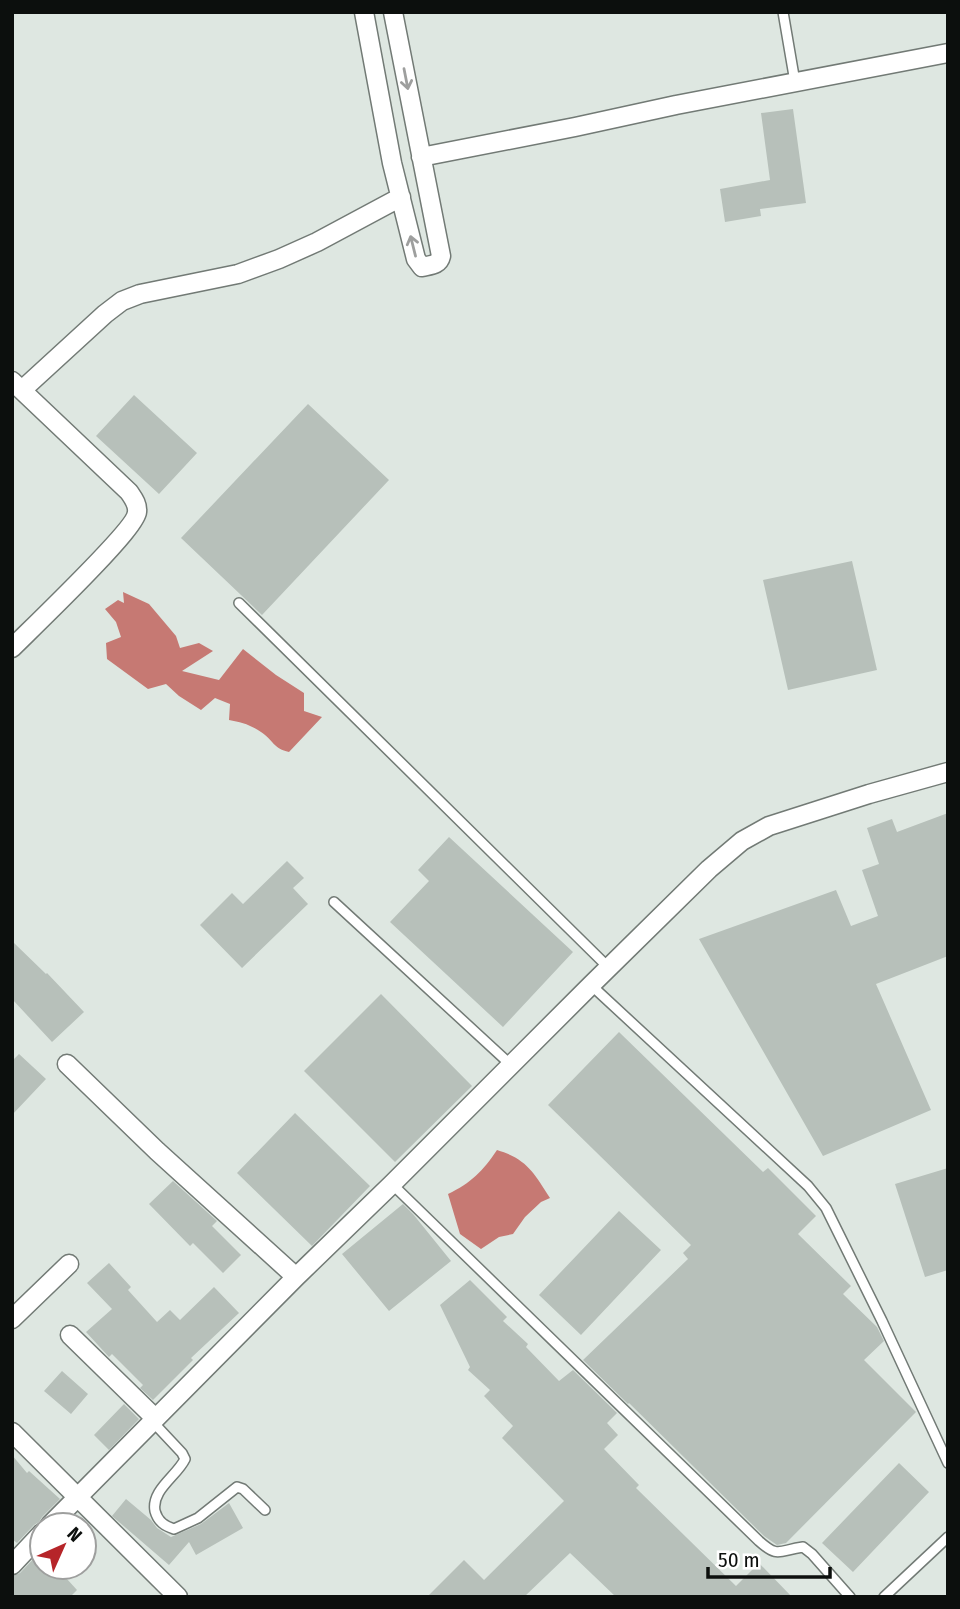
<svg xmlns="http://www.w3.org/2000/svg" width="960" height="1609" font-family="'Fira Sans Condensed',sans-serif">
<rect width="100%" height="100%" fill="#dee7e1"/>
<!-- water -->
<path fill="#c67973" d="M123 592 149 604 176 636 180 648 199 643 213 651 182 671 219 680 243 649 276 675 304 693V711L322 717 289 752C274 749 273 740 261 732 251 725 241 722 229 720L230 704 215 698 201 710 179 696 166 684 148 689 107 659 106 643 121 637 116 622 105 609 118 600 124 603Z
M497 1150C527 1159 534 1173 550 1198L541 1202 525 1217 513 1234 499 1237 481 1249 460 1234 448 1194C471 1183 483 1171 497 1150Z"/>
<!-- building -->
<path fill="#b7c0ba" d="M793 109 806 203 760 209 761 216 725 222 720 189 770 180 761 113Z
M134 395 197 453 159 494 96 436Z
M308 404 389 480 262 615 181 538Z
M852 561 877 670 788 690 763 580Z
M948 813V956L876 984 931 1110 823 1156 699 939 836 890 851 926 878 916 862 870 879 864 867 828 892 819 897 832Z
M449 837 573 952 503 1027 390 922 429 881 418 870Z
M287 861 304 878 293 888 308 904 242 968 200 925 232 893 243 904Z
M12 941 46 974 47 973 84 1012 52 1042 12 999Z
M381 994 472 1086 395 1162 304 1071Z
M619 1032 763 1172 768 1168 816 1216 798 1234 851 1286 843 1294 877 1327 884 1341 864 1360 916 1412 786 1543 777 1545 764 1536 629 1403 628 1404 583 1360 688 1259 683 1253 691 1245 548 1105Z
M19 1054 46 1079 12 1115V1061Z
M295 1113 370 1186 312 1246 237 1173Z
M948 1168V1270L925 1277 895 1184Z
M173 1181 217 1221 212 1226 241 1255 223 1273 193 1243 190 1246 149 1204Z
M403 1204 413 1214 451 1261 389 1311 342 1254Z
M619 1211 661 1250 581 1335 539 1295Z
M109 1263 131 1287 128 1290 157 1322 170 1310 180 1320 214 1287 239 1313 191 1358 193 1360 153 1400 140 1388 143 1385 112 1354 109 1357 86 1332 112 1309 87 1283Z
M470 1280 507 1317 503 1321 528 1344 526 1347 559 1381 573 1370 617 1413 607 1423 618 1435 604 1449 639 1485 636 1488 736 1586 759 1563 792 1597H616L570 1553 524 1597H427L464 1560 484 1580 564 1501 502 1438 513 1426 484 1396 490 1390 468 1370 470 1367 440 1305Z
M62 1371 88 1394 71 1414 44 1391Z
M124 1404 139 1419 109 1450 94 1435Z
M12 1455 27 1473 29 1471 60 1499 42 1517 39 1522 34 1525 17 1543 12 1539Z
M899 1463 929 1492 853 1572 822 1543Z
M126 1499 151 1520 157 1528 171 1537 201 1524 229 1503 243 1528 196 1555 189 1542 169 1565 112 1516Z
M42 1550V1567H56L77 1590 70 1597H12V1576L20 1573Z"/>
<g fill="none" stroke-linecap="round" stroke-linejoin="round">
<!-- lane casing -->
<g stroke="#727a75" stroke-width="12">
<path id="lane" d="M783 12 795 82
M239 603 609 968
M334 902 511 1065
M591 985 808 1186 826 1208 882 1321 948 1463
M392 1184 759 1541C779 1559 779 1550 803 1547L812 1554 850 1597
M152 1421 182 1453 185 1459C177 1476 151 1490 155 1511 158 1522 165 1526 174 1529L198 1518 237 1487 243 1489 265 1510
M884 1597 948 1537"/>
</g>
<!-- street casing -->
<g stroke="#727a75" stroke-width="21">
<path id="street" d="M364 12 392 163 416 259 422 267C431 265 439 265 441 256L393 12
M421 157 575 127 676 105 948 53
M12 381 129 492C133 498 138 504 137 512 136 529 31 629 12 648
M22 390 105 314 122 301 140 294 238 274 279 259 317 242 401 197
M67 1064 157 1151 296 1277
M12 1319 69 1264
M70 1335 155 1418
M12 1432 178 1597
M50 1525 296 1277 392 1184 591 985 709 869 742 841 769 826 869 794 948 772
M12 1565 42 1533"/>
</g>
<!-- lane -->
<use href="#lane" stroke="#fff" stroke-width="9"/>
<!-- street -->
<use href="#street" stroke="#fff" stroke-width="18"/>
</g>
<!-- one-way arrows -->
<defs><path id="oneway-shaft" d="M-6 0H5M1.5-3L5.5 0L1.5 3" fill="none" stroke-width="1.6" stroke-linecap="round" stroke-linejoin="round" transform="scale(1.75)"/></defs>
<g stroke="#9e9f9e">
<use href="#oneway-shaft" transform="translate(406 79) rotate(79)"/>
<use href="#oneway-shaft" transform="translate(413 246) rotate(-104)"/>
</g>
<!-- border -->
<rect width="960" height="1609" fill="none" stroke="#0c0f0d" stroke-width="28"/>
<!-- north arrow -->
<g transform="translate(63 1546) rotate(45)"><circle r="33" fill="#ffffff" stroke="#9e9f9e" stroke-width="2"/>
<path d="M0-5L12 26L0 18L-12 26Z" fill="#b62529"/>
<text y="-10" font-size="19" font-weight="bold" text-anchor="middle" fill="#0c0f0d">N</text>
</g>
<!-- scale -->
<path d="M708 1567v10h122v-10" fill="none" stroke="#0c0f0d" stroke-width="3.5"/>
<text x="718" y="1567" font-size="21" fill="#0c0f0d" stroke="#ffffff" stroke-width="5" paint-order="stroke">50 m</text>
</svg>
